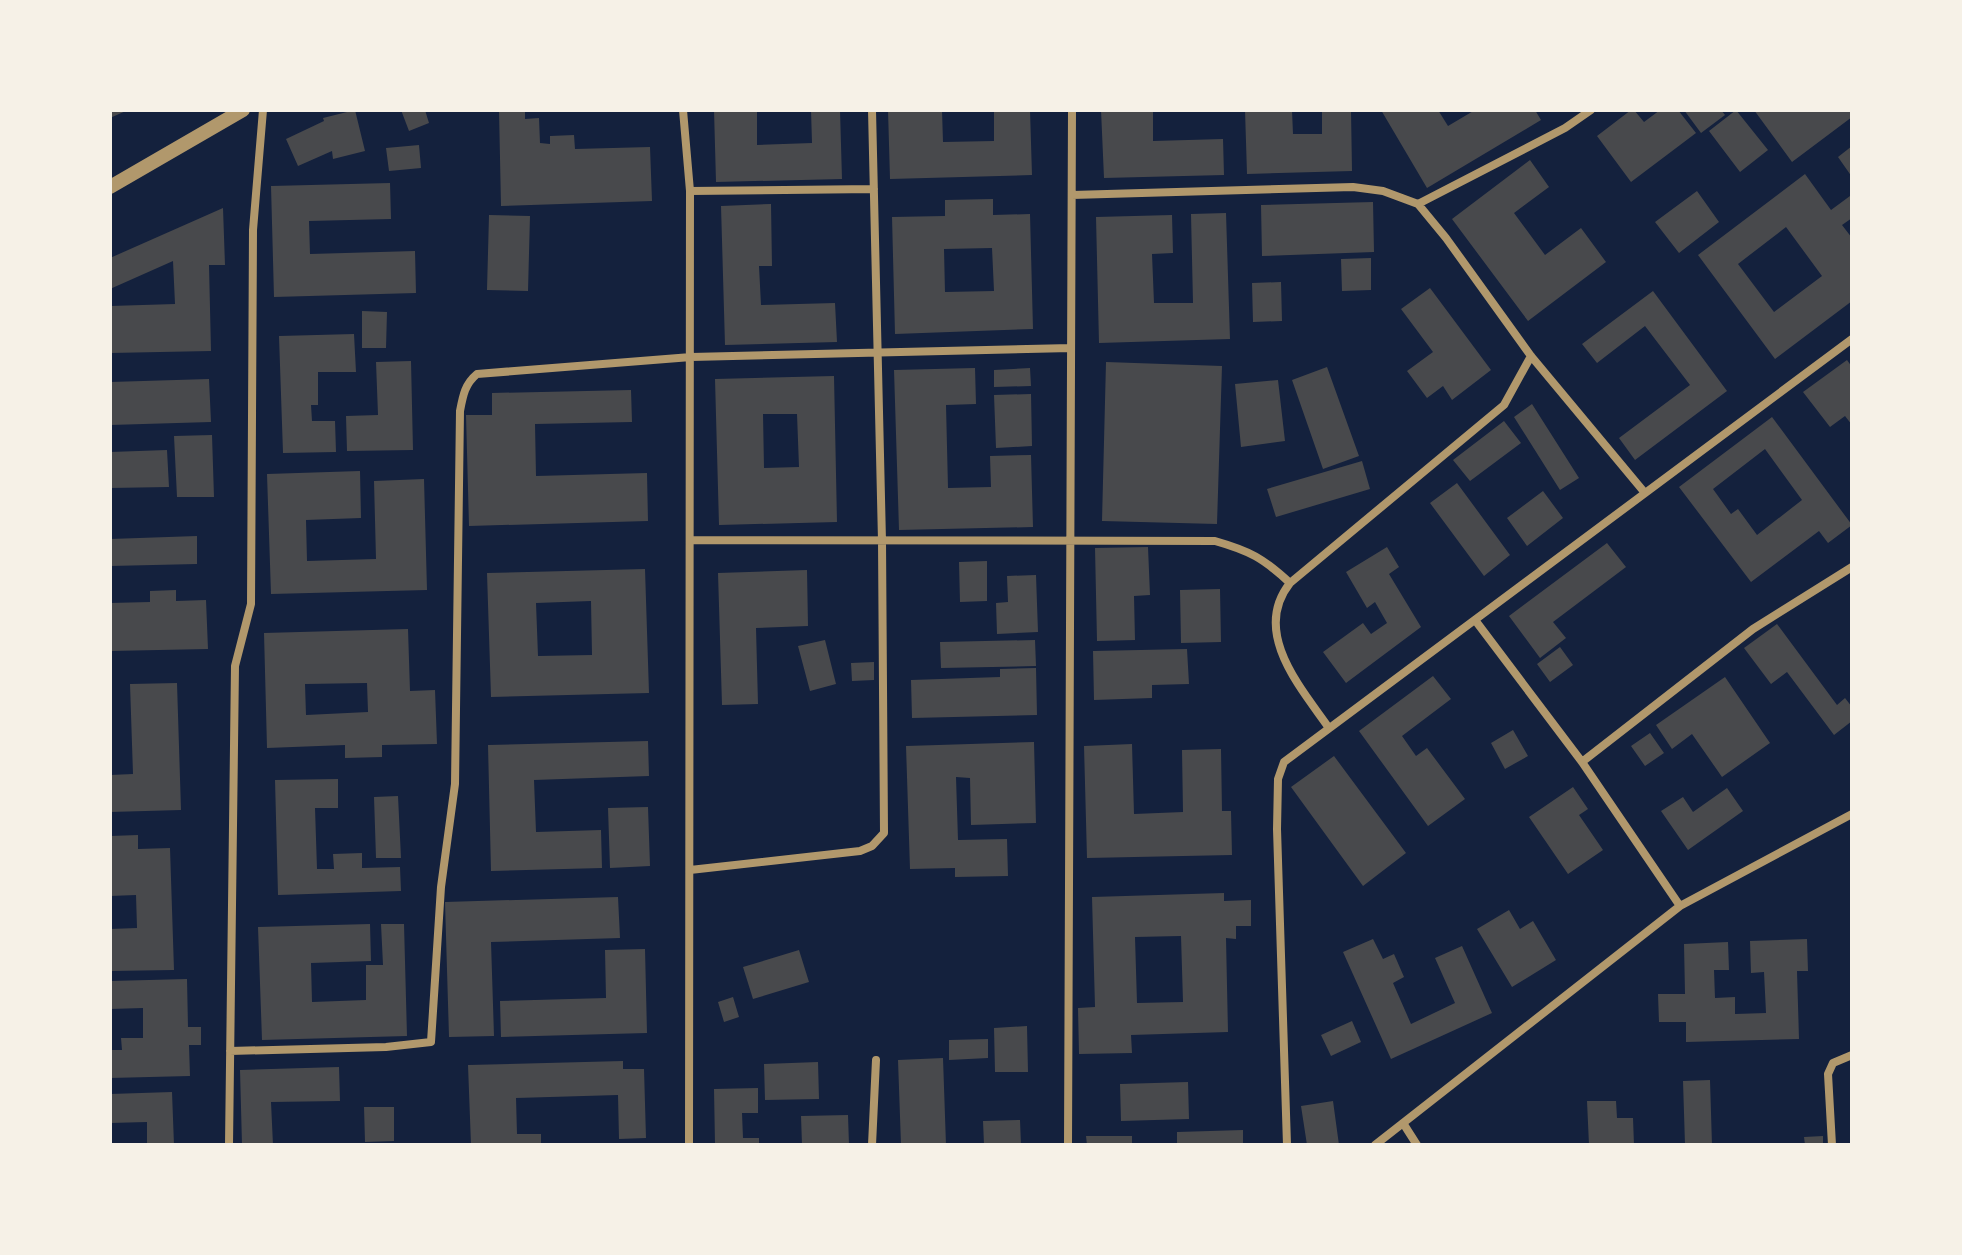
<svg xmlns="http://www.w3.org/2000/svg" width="1962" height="1255" font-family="'Alegreya Sans',sans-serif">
<rect width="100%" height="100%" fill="#14213d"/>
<!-- building -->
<path fill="#48494c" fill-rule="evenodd" d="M110 110H128L110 118Z
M355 110 365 151 333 159 332 151 298 166 286 139 324 121 323 118Z
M401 110H425L429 123 409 131Z
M499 110H525V119L539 118 540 143 550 144V136L574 135 575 149 650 147 652 201 501 206Z
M714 110H757V145L812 143 811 110H840L842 179 716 182Z
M888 110H942L943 142 994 141V110H1030L1032 175 890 179Z
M1101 110H1153V141L1223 139 1224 175 1104 178Z
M1245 110H1292L1293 134H1322V110H1351L1352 171 1247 174Z
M1381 110H1438L1448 126 1475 110H1535L1541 120 1427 188Z
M1631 110H1634L1644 122 1660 110H1678L1696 133 1631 182 1597 136Z
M1684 110H1721L1725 115 1701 133Z
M1736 110 1768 150 1740 172 1709 131Z
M1754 110H1852V117L1792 162Z
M419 145 421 168 389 171 386 148Z
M1852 146V177L1838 157Z
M1530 160 1549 187 1514 213 1545 255 1581 228 1606 262 1528 321 1452 219Z
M1805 174 1831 210 1850 196 1852 199V218L1842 225 1852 238V301L1775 359 1698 255ZM1786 227 1822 276 1774 312 1738 264Z
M390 183 391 219 309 221 310 254 415 251 416 293 274 297 271 186Z
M1697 191 1719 222 1679 253 1655 222Z
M993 199V215L1030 214 1033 329 895 334 892 217 945 216V200ZM992 248 994 291 945 292 944 249Z
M1373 202 1374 252 1262 256 1261 205Z
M771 204 772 266H759L761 305 835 303 837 342 725 345 721 206Z
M223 208 225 265H209L211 351 110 353V306L175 304 173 261 110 289V258Z
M1226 213 1230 339 1099 343 1096 217 1172 215 1173 253 1152 254 1154 303H1193L1191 214Z
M489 215 530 216 528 291 487 290Z
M1371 258V290L1342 291 1341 259Z
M1281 282 1282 321 1253 322 1252 283Z
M1430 288 1491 370 1452 400 1443 386 1427 398 1407 371 1433 352 1401 309Z
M1653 291 1727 391 1635 460 1619 438 1690 385 1645 326 1597 363 1582 344Z
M362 311 387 312 386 348H362Z
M354 334 356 372H318V405H311L312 421H335L336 452 283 453 279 336Z
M1847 360 1852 367V425L1845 416 1830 427 1803 392Z
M411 361 413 450 347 451 346 416 378 415 376 362Z
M1106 362 1222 366 1217 524 1102 521Z
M1327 367 1359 456 1323 469 1292 380Z
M975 368 976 404 946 405 948 488 991 487 990 456 1031 455 1033 527 899 530 894 370Z
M1030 368 1031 386 994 387V370Z
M834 376 837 522 719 525 715 379ZM763 414H797L799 467 764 468Z
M209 379 211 422 110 425V382Z
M1278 380 1285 441 1241 447 1235 384Z
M631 390 632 422 535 424 536 476 647 473 648 521 469 526 466 415H492V393Z
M1031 394 1032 446 996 448 994 395Z
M1532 404 1579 478 1560 490 1514 417Z
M1772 417 1852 525 1828 543 1819 531 1751 582 1679 487ZM1765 449 1802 500 1757 535 1738 509 1731 514 1713 489Z
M1504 421 1521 443 1470 481 1453 460Z
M212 435 214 497H177L174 436Z
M167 450 169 487 110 488V452Z
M1362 461 1370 489 1276 517 1267 489Z
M360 471 361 518 306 520 307 561 376 559 374 481 424 479 427 590 271 594 267 474Z
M1457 483 1510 555 1484 576 1430 503Z
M1543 491 1563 518 1527 546 1507 518Z
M197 536V564L110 566V539Z
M1607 543 1626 567 1553 622 1566 638 1540 658 1509 616Z
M1148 547 1150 595 1134 596 1135 640 1097 641 1095 548Z
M1387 547 1399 567 1389 574 1421 627 1346 683 1323 652 1363 623 1371 634 1387 623 1375 602 1367 608 1346 572Z
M987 561V601L960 602 959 562Z
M645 569 649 693 491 697 487 573ZM591 601 592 655 538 656 536 603Z
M807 570 808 626 756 628 758 704 722 705 718 573Z
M1036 575 1038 632 997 634 996 603 1008 602 1007 576Z
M1220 589 1221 642 1181 643 1180 590Z
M176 590V601L206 600 208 649 110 651V603L150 602V591Z
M1777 624 1837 705 1845 698 1852 707V721L1834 735 1787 672 1771 684 1744 648Z
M408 629 410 691 435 690 437 744 382 745V757L345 758V745L267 748 264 633ZM367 683 368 712 306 715 305 684Z
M825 640 836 684 810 691 798 646Z
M1035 640 1036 666 941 668 940 642Z
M1560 647 1573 665 1550 682 1537 664Z
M1187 649 1189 684 1152 685V698L1094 700 1093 651Z
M874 662V680L852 681 851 663Z
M1036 668 1037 715 912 718 911 680 1000 677V669Z
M1433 676 1451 699 1402 736 1416 756 1427 748 1465 799 1428 826 1359 731Z
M1725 677 1770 743 1722 777 1692 734 1672 749 1656 725Z
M177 683 181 810 110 812V775L133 774 130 684Z
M1513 730 1528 756 1505 769 1491 743Z
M1650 733 1664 753 1645 766 1631 746Z
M648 741 649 776 534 780 536 832 601 830 602 868 491 871 488 745Z
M1034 742 1036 823 971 825 970 778 956 777 958 840 1007 839 1008 876 955 877V868L910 869 906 746Z
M1132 744 1134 814 1183 812 1182 750 1221 749 1222 811H1231L1232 855 1087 858 1084 746Z
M1334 756 1406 853 1363 886 1291 787Z
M338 779V808H315L317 869H334L333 854 362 853V868L400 867 401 891 278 895 275 780Z
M1573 787 1588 809 1579 815 1603 850 1568 874 1529 817Z
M1727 788 1743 811 1688 850 1661 811 1683 797 1693 812Z
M398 796 401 858H376L374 797Z
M648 807 650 866 610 868 608 808Z
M138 835V849L170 848 174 970 110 971V929L137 928 136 895 110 896V836Z
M1224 893V901L1251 900V926H1236V939L1226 938 1228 1032 1131 1035 1132 1053 1079 1054 1078 1008 1095 1007 1092 897ZM1181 936 1183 1002 1137 1003 1135 937Z
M618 897 620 938 491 942 494 1036 449 1037 445 902Z
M1509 910 1520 929 1533 921 1556 960 1512 987 1477 929Z
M370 924 371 961 311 963 312 1002 366 1000V965H383L381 924H404L407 1036 262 1040 258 927Z
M1373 939 1383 959 1394 954 1404 977 1393 983 1411 1024 1455 1003 1435 958 1462 946 1492 1013 1391 1059 1343 952Z
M1807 939 1808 971H1797L1799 1039 1686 1042V1022H1659L1658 994H1685L1684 944 1728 942 1729 970H1714L1715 998 1735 997V1014L1766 1013 1764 972 1751 973 1750 941Z
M645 949 647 1033 501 1037 500 1001 606 998 605 950Z
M799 950 809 982 753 999 743 967Z
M187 979 188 1027H201V1045H189L190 1076 110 1078V1050H122L121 1038H143V1008L110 1009V981Z
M733 997 739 1017 724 1022 718 1002Z
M1352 1021 1361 1042 1331 1056 1321 1035Z
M1027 1026 1028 1072H995L994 1028Z
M988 1039V1058L949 1060V1040Z
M943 1058 946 1145H901L898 1060Z
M623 1061V1069H644L646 1138 619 1139 618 1095 516 1098 517 1134H541V1145H471L468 1065Z
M818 1062 819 1099 765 1100 764 1064Z
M339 1067 340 1101 271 1102 273 1145H242L240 1070Z
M1710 1080 1712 1145H1685L1683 1081Z
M1188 1082 1189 1119 1121 1121 1120 1084Z
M758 1088V1113H742L743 1138H759V1145H715L714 1089Z
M172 1092 174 1145H147V1122L110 1123V1094Z
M1333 1101 1339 1145H1307L1301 1106Z
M1587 1101H1616L1617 1118H1633L1634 1145H1589Z
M364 1107H394V1141L365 1142Z
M848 1115 849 1145H802L801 1116Z
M1020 1120 1021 1145H984L983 1121Z
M1243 1130V1145H1177V1132Z
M1086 1136H1132V1145H1087Z
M1823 1136V1145H1805L1804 1137Z"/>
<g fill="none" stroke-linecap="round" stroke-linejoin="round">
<!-- minor -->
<path stroke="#b1986c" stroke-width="8" d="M683 110 690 191 689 1145
M690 191 874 189
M1072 195 1353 187 1383 191 1418 204 1446 238 1531 356 1645 493
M1418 204 1565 128 1591 110
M690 540 1215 541C1250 551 1263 558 1290 583
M1475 620 1582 762 1680 906
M1329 728C1301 688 1251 632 1290 583L1504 405 1531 356
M1582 762 1753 629 1852 567
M690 870 860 851 872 846 884 833 882 541 872 110
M230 1051 386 1047 431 1042 441 887 455 784 460 411C463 395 465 384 477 374L691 357 1071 348
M1403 1123 1417 1145
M229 1145 235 666 251 604 253 230 263 110
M872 1145 876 1060
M1068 1145 1072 110
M1287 1145 1277 829 1278 779 1284 762 1852 339
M1375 1145 1680 906 1852 814
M1832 1145 1828 1074 1833 1063 1852 1055"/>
<!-- tertiary -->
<path stroke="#b1986c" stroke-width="14" d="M110 187 243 110"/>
</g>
<!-- border -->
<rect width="1962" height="1255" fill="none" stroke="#f6f1e7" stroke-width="224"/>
</svg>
